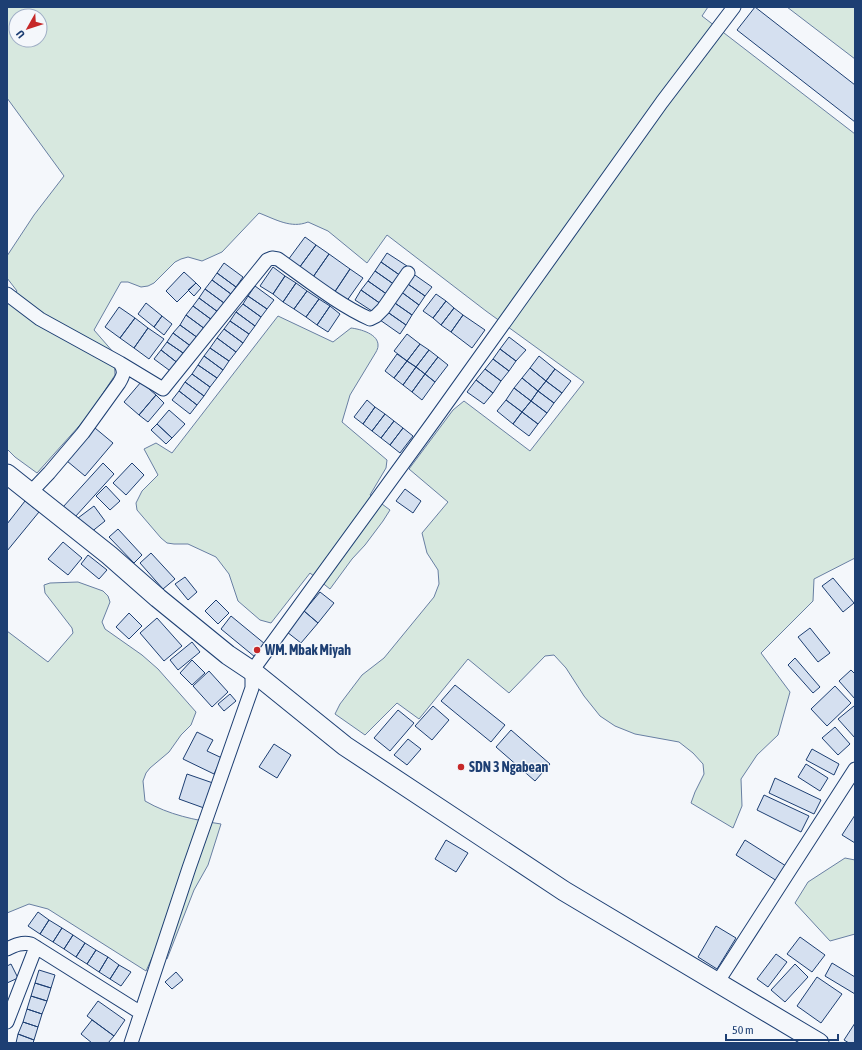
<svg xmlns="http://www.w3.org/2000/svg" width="862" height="1050" font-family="'Asap Condensed',sans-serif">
<rect width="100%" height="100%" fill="#f4f7fb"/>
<!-- green -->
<path fill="#d7e8df" stroke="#687fa3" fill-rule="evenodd" d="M7 7H708L702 16 855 134V558L814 579 813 601 761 653 790 692 778 735 757 755 741 779 742 806 733 828 691 803 695 792 704 774 703 764 693 753 679 742 635 734 615 726 600 716 584 696 566 668 554 655 545 656 509 693 468 659 419 719 397 703 365 735 335 714 340 704 362 675 384 658 434 597 439 584 438 570 427 553 422 533 448 502 409 469 453 410 464 401 530 451 584 382 486 311 387 235 367 263 328 231 308 222C291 229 275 219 259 213L222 252 202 261 188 257 181 259 175 262 154 283 148 286 141 287 128 282H121L94 330 114 353 115 375 88 416 37 473 15 457 7 449V304L17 291 7 278V256L34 215 64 176 7 98ZM16 16H40V40H16Z
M787 7H855V59Z
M278 316 333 342 351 328C360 329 379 334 378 346 378 348 377 350 376 352L350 395 342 422 387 460 386 468 370 495 390 510 383 521 365 545 352 559 330 589 310 573 271 623 260 620 238 601 229 574 216 557 188 544H174L167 543 161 538 137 510 136 503 142 491 158 475 144 449 156 443 172 453Z
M78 582 103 591 108 596 110 602 102 622 105 629 142 655 158 669 196 712 191 725 181 735 169 752 150 768 146 773 143 781 145 801C169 815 195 820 221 824L208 865 194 890 167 959 155 951 146 971 48 909 29 904 7 913V631L48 662 73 633 72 628 45 593 44 585 50 583Z
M845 858 855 860V934L830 941 795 903 808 882Z"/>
<!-- building -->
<path fill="#d5e0f0" stroke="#1d3f73" d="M755 7 855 85V122L737 30Z
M305 237 316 245 299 268 288 260Z
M316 245 329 254 313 277 299 268Z
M387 253 407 266 401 276 381 262Z
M329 254 350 269 334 293 313 277Z
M381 262 401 276 395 285 375 271Z
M224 263 243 277 236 287 217 273Z
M273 267 285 276 273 294 260 286Z
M350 269 363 278 346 302 334 293Z
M375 271 395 285 388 295 368 281Z
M184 272 196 283 177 302 166 291Z
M217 273 236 287 231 294 212 280Z
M412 273 432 287 425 296 405 282Z
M285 276 296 283 283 302 273 294Z
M212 280 231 294 224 303 205 289Z
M368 281 388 295 381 304 361 290Z
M405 282 425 296 419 305 400 291Z
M196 283 201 288 194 296 188 290Z
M296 283 307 291 294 309 283 302Z
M255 286 274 300 267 309 248 296Z
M205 289 224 303 218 312 199 298Z
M361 290 381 304 375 313 355 300Z
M307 291 319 299 306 317 294 309Z
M400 291 419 305 412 315 392 301Z
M436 294 446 301 433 318 423 311Z
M248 296 267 309 261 317 243 304Z
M199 298 218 312 212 320 193 306Z
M319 299 330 306 317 325 306 317Z
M392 301 412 315 406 325 386 311Z
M446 301 454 308 441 325 433 318Z
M146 303 162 316 154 327 138 314Z
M243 304 261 317 255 326 236 312Z
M193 306 212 320 205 329 186 315Z
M330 306 340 314 328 332 317 325Z
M119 307 135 318 120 338 105 327Z
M454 308 463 315 451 332 441 325Z
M386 311 406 325 400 334 380 320Z
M236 312 255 326 249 334 230 321Z
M186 315 205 329 198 338 180 325Z
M463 315 485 330 472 348 451 332Z
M162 316 172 324 164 335 154 327Z
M135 318 148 328 134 348 120 338Z
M230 321 249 334 243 343 224 329Z
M180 325 198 338 192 347 173 333Z
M148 328 164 339 149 359 134 348Z
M224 329 243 343 236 352 217 338Z
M173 333 192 347 186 355 167 342Z
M407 334 420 344 407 361 394 351Z
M509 337 526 350 516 361 500 349Z
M217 338 236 352 229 361 210 348Z
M167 342 186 355 179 364 161 350Z
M420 344 429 350 416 367 407 361Z
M210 348 229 361 223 370 204 356Z
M500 349 516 361 509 371 493 359Z
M161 350 179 364 173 373 154 359Z
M429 350 438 357 425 374 416 367Z
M397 354 407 361 394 378 385 371Z
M204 356 223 370 217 378 198 365Z
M539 356 555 369 546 381 530 368Z
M438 357 448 365 435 382 425 374Z
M493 359 509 371 501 381 485 369Z
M407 361 416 367 403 385 394 378Z
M198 365 217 378 210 387 192 374Z
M416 367 425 374 412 392 403 385Z
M530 368 546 381 538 391 522 378Z
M485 369 501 381 493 393 476 380Z
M555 369 571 381 562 393 546 381Z
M192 374 210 387 204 396 185 382Z
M425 374 435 382 422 400 412 392Z
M522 378 538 391 531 401 514 388Z
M476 380 493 393 484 404 467 392Z
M546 381 562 393 554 403 538 391Z
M141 382 156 395 139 415 124 402Z
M185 382 204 396 197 405 179 391Z
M514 388 531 401 522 412 506 400Z
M179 391 197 405 190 414 172 400Z
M538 391 554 403 547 413 531 401Z
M156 395 164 403 148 422 139 415Z
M367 400 375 407 363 424 354 417Z
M506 400 522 412 513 424 497 411Z
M531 401 547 413 538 424 522 412Z
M375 407 385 414 372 431 363 424Z
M169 410 185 424 172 438 157 424Z
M522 412 538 424 529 436 513 424Z
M385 414 394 421 381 438 372 431Z
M394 421 403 428 390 445 381 438Z
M157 424 172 438 166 444 151 430Z
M95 428 113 443 85 476 67 461Z
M403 428 413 436 400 453 390 445Z
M103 463 114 474 75 517 63 507Z
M132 463 144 475 126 495 113 483Z
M106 486 120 501 110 510 96 496Z
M405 489 421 501 413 513 396 501Z
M25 501 39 512 7 551V524Z
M94 506 105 521 90 533 78 518Z
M118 529 142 555 134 563 109 537Z
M63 542 82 558 68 575 48 559Z
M151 553 175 579 163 589 140 563Z
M88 555 107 570 99 579 81 564Z
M185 577 197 592 188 600 175 584Z
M833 578 854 603 843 612 822 586Z
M320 592 334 603 318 623 304 611Z
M216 600 229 613 218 624 205 611Z
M304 611 318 623 301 643 287 632Z
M129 613 142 626 129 639 116 627Z
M231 616 265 644 255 657 221 629Z
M157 618 182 646 164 661 140 633Z
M810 628 830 653 818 662 798 637Z
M192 642 200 652 178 670 170 660Z
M795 658 820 687 813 693 788 665Z
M192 660 205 673 192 685 180 673Z
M851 670 855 674V699L839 681Z
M209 671 228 692 212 707 193 686Z
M455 685 505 725 491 742 441 701Z
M835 686 851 703 827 726 811 709Z
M230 694 236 701 224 711 218 704Z
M433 706 449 720 432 740 415 726Z
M854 706 855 707V738L838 719Z
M398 710 414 723 390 751 374 738Z
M835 727 850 744 838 755 822 738Z
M511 730 550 764 535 781 496 747Z
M197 732 213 740 207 751 222 758 214 774 183 759Z
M408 739 421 749 407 765 394 755Z
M274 744 291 755 277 778 259 767Z
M812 749 839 764 834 775 806 760Z
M806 764 828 778 820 791 798 777Z
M187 774 213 783 204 808 179 799Z
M775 778 821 800 814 814 769 793Z
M764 795 809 816 801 832 757 810Z
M855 815V843L842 835Z
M446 840 468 853 456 872 435 859Z
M745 840 786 866 777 881 736 855Z
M38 912 49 920 40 934 28 926Z
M49 920 62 928 53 942 40 934Z
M716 926 736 938 717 969 698 957Z
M62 928 73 935 64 949 53 942Z
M73 935 85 943 76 957 64 949Z
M800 937 825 955 812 972 787 954Z
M85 943 96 950 87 964 76 957Z
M96 950 108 957 99 972 87 964Z
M776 954 787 962 768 987 757 979Z
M108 957 119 965 110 979 99 972Z
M832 963 855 977V994L825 976Z
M11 964 18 978 7 983V966Z
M795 964 808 977 785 1002 771 990Z
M119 965 131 972 121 986 110 979Z
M39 970 55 975 51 988 35 983Z
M176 972 183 980 172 989 165 982Z
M817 977 842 994 821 1023 797 1006Z
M35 983 51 988 47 1001 31 996Z
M31 996 47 1001 42 1014 27 1009Z
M98 1001 125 1020 114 1036 87 1016Z
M27 1009 42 1014 38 1027 23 1022Z
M92 1020 114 1036 108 1043H92L81 1034Z
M23 1022 38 1027 34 1040 18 1034Z
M855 1023V1043H849L844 1040Z
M18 1034 34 1040 33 1043H16Z"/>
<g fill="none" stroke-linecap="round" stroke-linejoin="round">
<!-- street casing -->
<g stroke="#1d3f73" stroke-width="15">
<path id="street" d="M7 294 40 319 120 363 163 389 267 260 272 258 278 259C308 280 337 304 370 319L376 316 383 309 408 273
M30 493 49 473 83 433 119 383C124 375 125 371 120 363
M7 949C15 945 22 942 31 944L141 1013
M717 983 855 769
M7 1022 36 947
M131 1043 189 868 252 688V671L434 421 662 102 734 7"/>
</g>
<!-- secondary casing -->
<g stroke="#1d3f73" stroke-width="21">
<path id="secondary" d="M7 474 109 555 158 598 228 655 252 671 345 746 564 891 819 1043"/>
</g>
<!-- street -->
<use href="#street" stroke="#f4f7fb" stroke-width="13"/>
<!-- secondary -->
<use href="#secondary" stroke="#f4f7fb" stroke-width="19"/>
</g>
<!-- markers -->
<g fill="#c62828" stroke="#f4f7fb" stroke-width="1.5">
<circle cx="257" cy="650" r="4"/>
<circle cx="461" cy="767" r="4"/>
</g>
<g text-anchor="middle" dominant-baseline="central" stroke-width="3" stroke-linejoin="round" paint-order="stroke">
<!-- poi labels -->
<g font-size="14" font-weight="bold" fill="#1d3f73" stroke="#f4f7fb" text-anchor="start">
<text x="265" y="650">WM. Mbak Miyah</text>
<text x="469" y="767">SDN 3 Ngabean</text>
</g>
</g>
<!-- border -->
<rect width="862" height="1050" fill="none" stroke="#1d3f73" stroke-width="16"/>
<!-- north arrow -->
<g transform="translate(28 28) rotate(231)"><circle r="19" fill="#f4f7fb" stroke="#9eadc5"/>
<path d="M0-3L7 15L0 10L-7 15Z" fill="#c62828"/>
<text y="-6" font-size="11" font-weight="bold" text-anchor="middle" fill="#1d3f73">U</text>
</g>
<!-- scale -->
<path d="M726 1034v6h112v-6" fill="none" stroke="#1d3f73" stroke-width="2"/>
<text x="732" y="1034" font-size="12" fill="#1d3f73" stroke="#f4f7fb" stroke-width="3" paint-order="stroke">50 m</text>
</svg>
